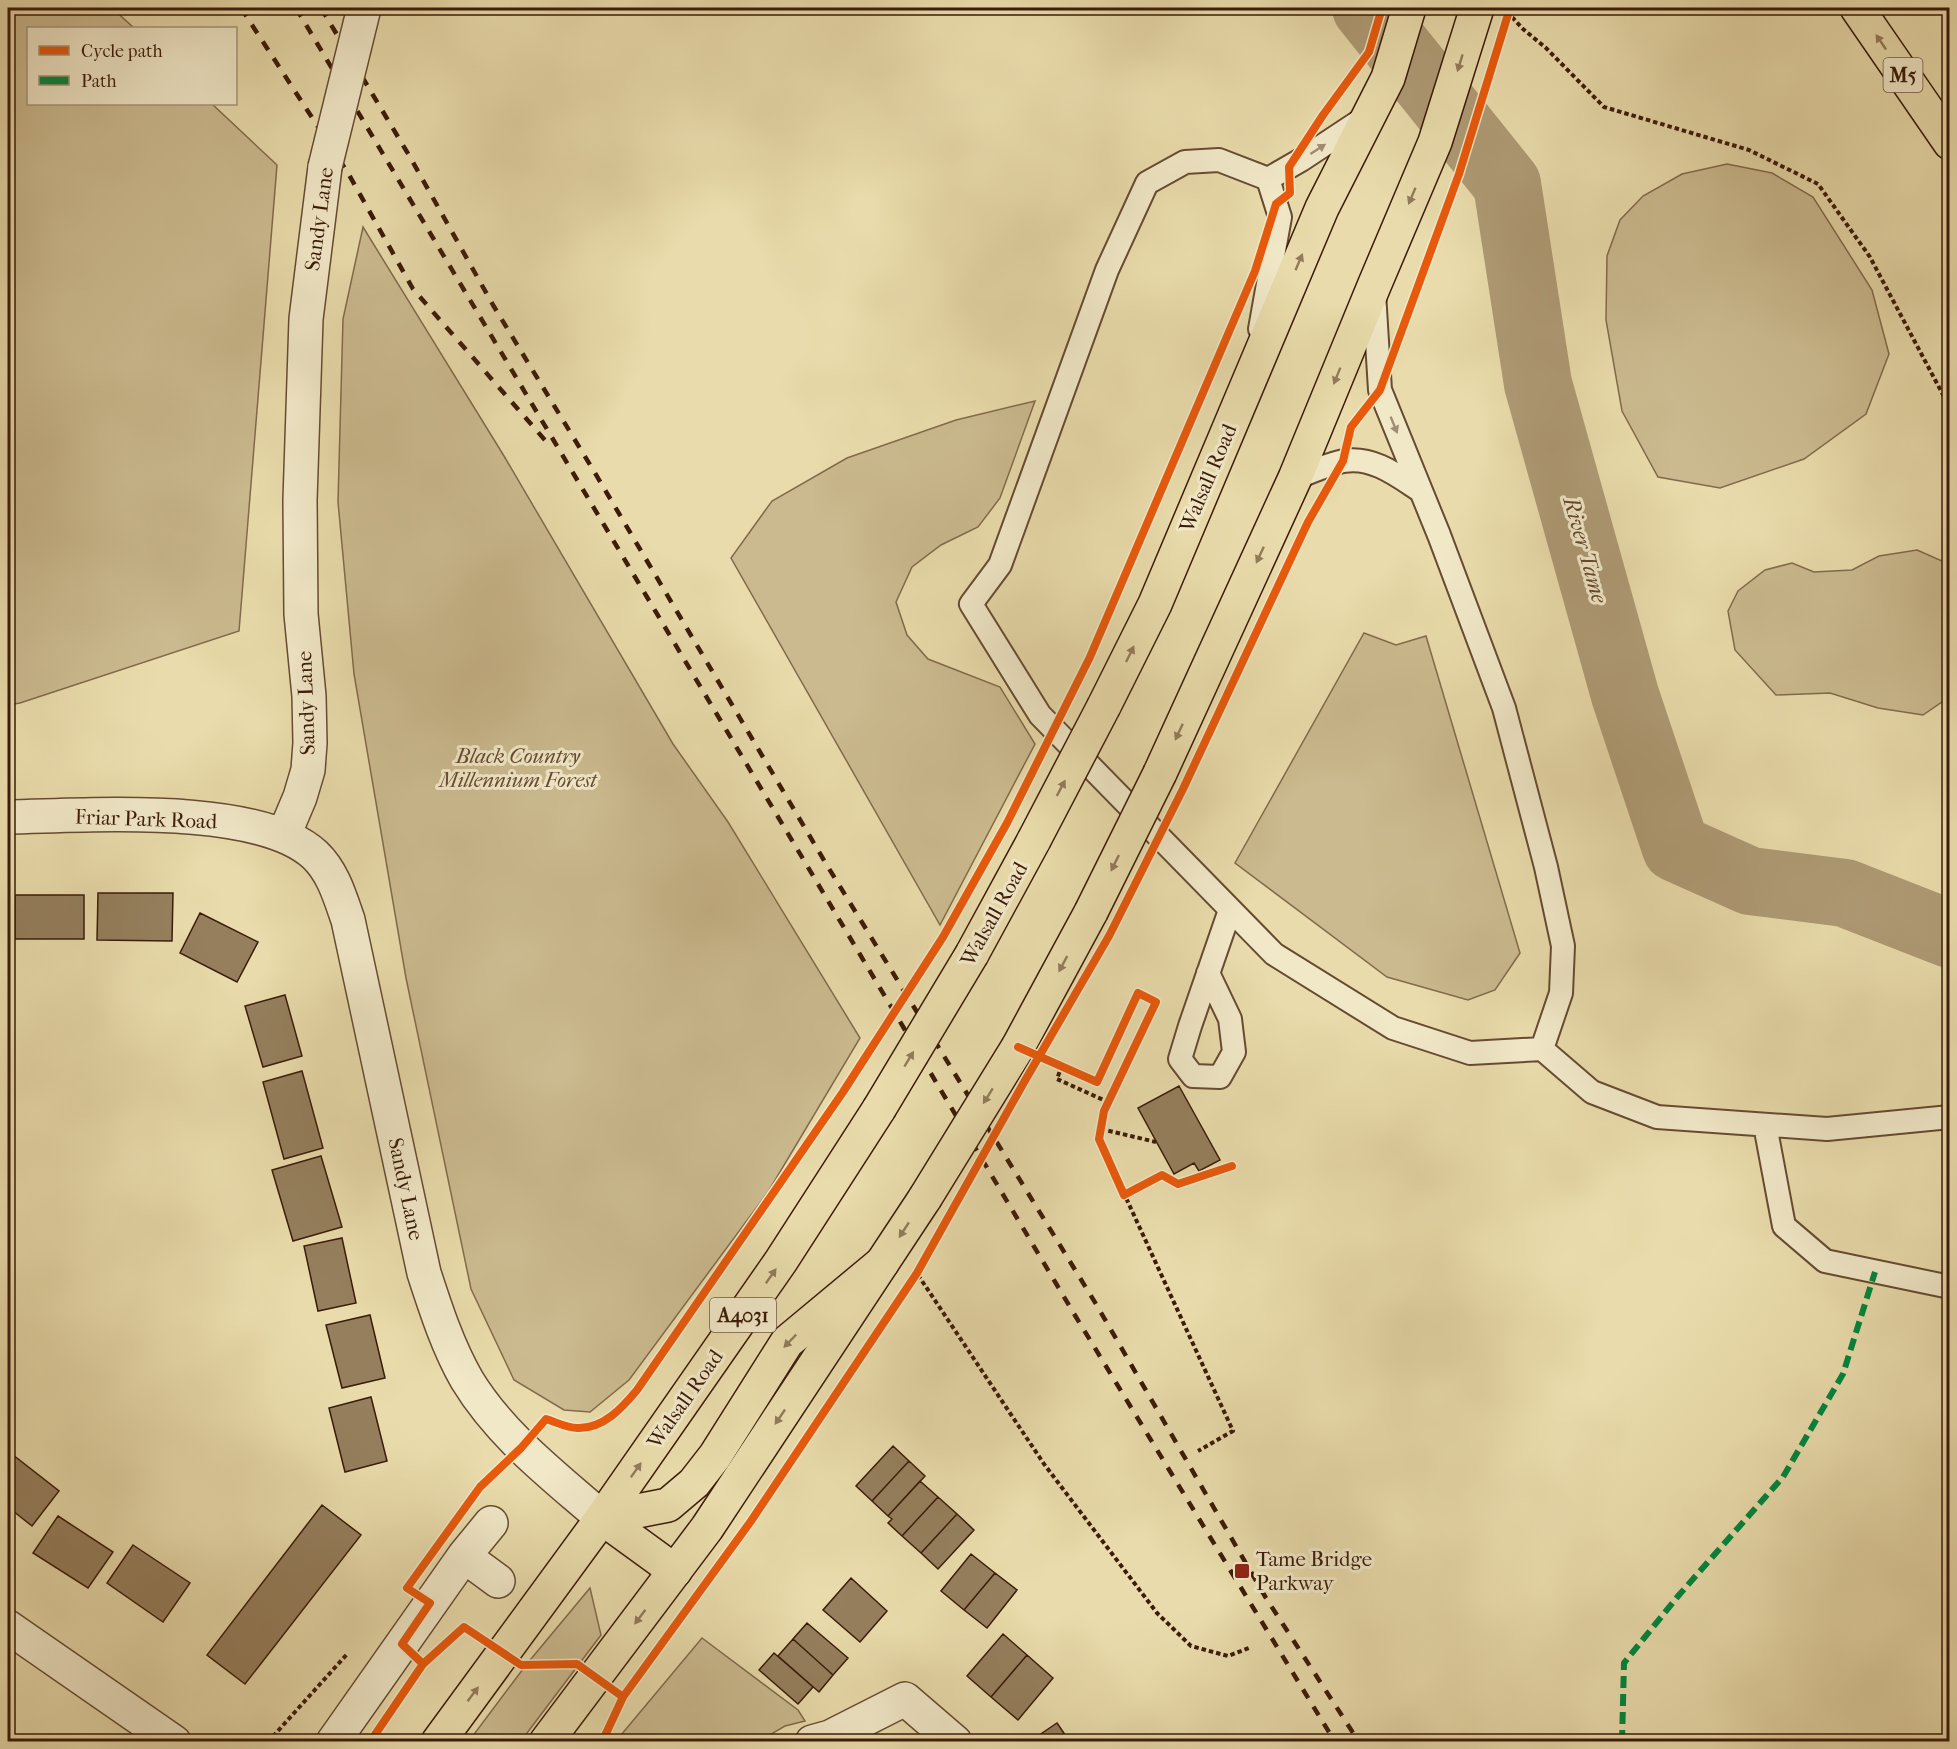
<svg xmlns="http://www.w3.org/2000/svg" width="1957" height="1749" font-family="'IM FELL French Canon',serif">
<rect width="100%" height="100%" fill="#e9dbab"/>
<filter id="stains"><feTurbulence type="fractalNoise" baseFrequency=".00333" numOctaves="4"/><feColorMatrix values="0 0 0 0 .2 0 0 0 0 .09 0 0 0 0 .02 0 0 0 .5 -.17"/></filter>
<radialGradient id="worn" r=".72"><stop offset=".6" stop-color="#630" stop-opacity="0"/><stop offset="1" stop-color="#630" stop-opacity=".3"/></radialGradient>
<!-- green -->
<path fill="#cbba8f" stroke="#836a4c" stroke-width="1.5" d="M8 8H112L134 28H28V104H212L277 165 239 631 20 703 8 705Z
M1727 164 1772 173 1813 197 1872 290 1889 354 1866 414 1804 459 1720 488 1658 477 1622 411 1606 320 1607 256 1620 220 1643 196 1682 174Z
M363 227 504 456 673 744 728 822 860 1038 768 1192 629 1380 590 1412 564 1410 514 1380 471 1289 406 978 354 674 338 502 343 319Z
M1035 401 1000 498 978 527 941 545 912 567 896 602 907 635 928 659 1000 687 1035 744 940 925 731 558 772 501 847 458 956 420Z
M1917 550 1944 562 1950 559 1949 697 1923 715 1878 708 1830 693 1776 695 1735 650 1728 611 1738 591 1765 570 1792 563 1814 572 1852 570 1879 556Z
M1364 633 1396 645 1426 636 1520 953 1495 990 1468 1000 1387 977 1235 863Z
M590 1588 601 1635 521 1741H469L526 1665Z
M702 1638 798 1710 805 1721 785 1726 759 1741H616Z"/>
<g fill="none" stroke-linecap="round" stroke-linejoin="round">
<!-- river -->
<path stroke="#ae9a74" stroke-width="68" d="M1366 8 1507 184 1538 384 1625 695 1676 848 1750 881 1845 893 1950 934"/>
</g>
<!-- building -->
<path fill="#957f5d" stroke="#3b1b09" stroke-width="1.5" d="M98 893H173L172 941 97 940Z
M15 895H84V939H15Z
M200 913 258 942 237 982 180 953Z
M285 995 302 1056 263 1067 245 1006Z
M302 1071 323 1148 284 1159 263 1082Z
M1179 1086 1220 1160 1199 1171 1194 1163 1174 1174 1138 1108Z
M321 1156 342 1227 293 1241 272 1170Z
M342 1238 356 1303 318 1311 304 1246Z
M370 1315 385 1378 342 1388 326 1325Z
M371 1397 387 1461 345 1472 329 1408Z
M893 1446 909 1461 872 1501 856 1486Z
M8 1451 59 1491 32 1526 8 1507Z
M909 1461 925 1476 888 1516 872 1501Z
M920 1481 938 1497 902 1536 888 1523 892 1519 888 1516Z
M938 1497 957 1514 921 1553 902 1536Z
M322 1505 361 1535 245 1684 207 1655Z
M957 1514 974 1530 938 1569 921 1553Z
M58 1516 113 1552 88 1588 33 1553Z
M133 1545 190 1583 163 1622 107 1583Z
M971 1554 995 1573 964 1610 941 1591Z
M995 1573 1017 1590 987 1628 964 1610Z
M851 1578 887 1611 860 1642 823 1610Z
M807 1623 848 1658 833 1675 793 1639Z
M1003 1634 1027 1655 991 1697 967 1676Z
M793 1639 833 1675 819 1692 778 1656Z
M774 1653 813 1687 798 1704 759 1670Z
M1027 1655 1053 1678 1018 1720 991 1697Z
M1057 1723 1070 1742H1029Z
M8 1729 26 1742H8Z"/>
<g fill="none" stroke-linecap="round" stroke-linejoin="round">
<!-- service casing -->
<g stroke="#664b32" stroke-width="26">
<path id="service" d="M1366 117 1301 160 1268 179 1219 160 1185 162 1147 183 1107 270 1000 565 971 604 1040 715 1274 954 1393 1028 1470 1053 1542 1049 1592 1092 1657 1117 1827 1129 1950 1117
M1374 293 1380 390 1439 535 1504 708 1546 867 1563 946 1561 993 1542 1049
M1260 329 1280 217 1268 179
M1295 478C1311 472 1328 464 1344 461 1373 456 1398 476 1421 491
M1208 973 1230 1019 1234 1052 1220 1077 1193 1076 1180 1059 1190 1026 1230 910
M1765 1125 1784 1226 1825 1261 1950 1287"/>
</g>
<!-- minor casing -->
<g stroke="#664b32" stroke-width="36">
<path id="minor" d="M8 817C84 816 258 802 315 855 333 872 340 897 348 920L424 1273C436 1310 448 1347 467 1380 501 1436 554 1476 602 1518
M284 835 300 797 308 770 310 743 309 696 301 614 300 500 306 319 325 167
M464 1556 498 1581
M8 1627 174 1742
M333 1742 464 1556 491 1523
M812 1742 830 1737 905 1699 955 1742"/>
</g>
<!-- primary casing -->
<g stroke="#3b1b09" stroke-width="36">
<path id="primary" d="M1104 706 1155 604 1322 208 1388 78 1409 8
M1160 773 1295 478 1374 286 1435 142 1477 8
M972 954 1034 840
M1018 1047 1091 912
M438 1742 602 1518 781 1261 879 1109
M546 1742 707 1528 925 1198"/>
</g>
<!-- trunk casing -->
<g stroke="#3b1b09" stroke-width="36">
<path id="trunk" d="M602 1518 668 1505 694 1483 715 1456 787 1342 882 1263
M602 1518 675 1571"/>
</g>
<!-- motorway casing -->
<g stroke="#3b1b09" stroke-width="36">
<path id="motorway" d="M1857 8 1950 143"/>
</g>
<!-- path -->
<path stroke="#3b1b09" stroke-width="4" stroke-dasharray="4.5 3" stroke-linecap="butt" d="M1512 17 1523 29 1546 48 1604 107 1749 150 1818 184 1870 257 1950 408
M1052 1061 1097 1082 1138 993 1156 1002 1104 1111 1099 1139 1233 1431 1198 1451
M1062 1065 1057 1079 1108 1102
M1101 1129 1156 1142
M1124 1195 1162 1175 1178 1184 1232 1166
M918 1275 1044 1464 1157 1613 1191 1646 1228 1656 1249 1648
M268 1742 348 1653"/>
<!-- service -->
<use href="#service" stroke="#f1e8c8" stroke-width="22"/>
<!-- minor -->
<use href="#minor" stroke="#f1e8c8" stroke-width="33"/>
<!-- primary -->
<use href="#primary" stroke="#e9dbab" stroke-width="33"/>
<!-- trunk -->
<use href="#trunk" stroke="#e9dbab" stroke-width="33"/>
<!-- motorway -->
<use href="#motorway" stroke="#e9dbab" stroke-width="33"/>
<!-- rail -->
<path stroke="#3b1b09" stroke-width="4.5" stroke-dasharray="10 10" stroke-linecap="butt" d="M241 8 348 173 413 289 551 447
M296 8 1076 1317 1335 1742
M321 8 410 157 493 305 595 473 828 867 1096 1304 1266 1598 1359 1742"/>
<!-- minor-bridge casing -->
<g stroke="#664b32" stroke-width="36" stroke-linecap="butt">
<path id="minor-bridge" d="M325 167 364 8"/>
</g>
<!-- primary-bridge casing -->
<g stroke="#3b1b09" stroke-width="36" stroke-linecap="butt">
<path id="primary-bridge" d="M1034 840 1104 706
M1091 912 1160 773
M879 1109 972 954
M925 1198 1018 1047"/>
</g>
<!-- minor-bridge -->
<use href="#minor-bridge" stroke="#f1e8c8" stroke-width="33"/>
<!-- primary-bridge -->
<use href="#primary-bridge" stroke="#e9dbab" stroke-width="33"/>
<!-- quiet -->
<path stroke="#00873e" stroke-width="6" stroke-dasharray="12 6" stroke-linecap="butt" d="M1622 1742 1624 1663 1679 1595 1783 1477 1843 1374 1875 1272"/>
<!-- cycleway casing -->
<g stroke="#f1e8c8" stroke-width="11">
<path id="cycleway" d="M1018 1047 1097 1082 1138 993 1156 1002 1104 1111 1099 1139 1124 1195 1162 1175 1178 1184 1232 1166
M423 1664 402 1644 430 1603 407 1588 480 1487 521 1448 546 1419C556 1422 569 1429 579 1428 604 1428 622 1408 637 1390L843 1092 943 937 1007 823 1090 657 1255 271 1276 204 1290 193 1289 167 1323 115 1369 52 1382 8
M370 1742 423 1664 464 1627 521 1665 577 1664 623 1697
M602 1742 623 1697 751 1521 917 1273 1023 1084 1109 936 1183 789 1308 522 1343 461 1351 427 1380 390 1459 174 1510 8"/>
</g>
<!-- cycleway -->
<use href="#cycleway" stroke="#e8590c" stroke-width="8"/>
</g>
<!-- one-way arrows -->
<defs><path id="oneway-solid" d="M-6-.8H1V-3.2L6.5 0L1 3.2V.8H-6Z" transform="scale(1.5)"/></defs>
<g fill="#927b5a">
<use href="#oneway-solid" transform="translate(1881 42) rotate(-124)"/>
<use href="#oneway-solid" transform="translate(1460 63) rotate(107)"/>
<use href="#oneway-solid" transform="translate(1412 196) rotate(113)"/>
<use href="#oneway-solid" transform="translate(1299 262) rotate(-67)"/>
<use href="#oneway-solid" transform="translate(1337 376) rotate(112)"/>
<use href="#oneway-solid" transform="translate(1260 555) rotate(115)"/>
<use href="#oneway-solid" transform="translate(1130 654) rotate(-64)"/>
<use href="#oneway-solid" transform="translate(1179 732) rotate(115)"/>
<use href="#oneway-solid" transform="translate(1061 788) rotate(-62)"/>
<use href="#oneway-solid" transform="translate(1115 863) rotate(116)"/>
<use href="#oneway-solid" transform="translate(1063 964) rotate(118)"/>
<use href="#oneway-solid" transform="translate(909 1059) rotate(-59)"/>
<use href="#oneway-solid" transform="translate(988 1096) rotate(122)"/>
<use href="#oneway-solid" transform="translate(904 1230) rotate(123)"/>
<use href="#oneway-solid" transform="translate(771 1276) rotate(-55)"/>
<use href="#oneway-solid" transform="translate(790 1341) rotate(134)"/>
<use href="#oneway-solid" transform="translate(780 1417) rotate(124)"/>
<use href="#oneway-solid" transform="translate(636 1470) rotate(-55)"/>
<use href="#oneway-solid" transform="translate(640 1617) rotate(127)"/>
<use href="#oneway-solid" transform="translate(473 1694) rotate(-53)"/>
</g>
<g fill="#9f8c72">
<use href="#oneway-solid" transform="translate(1318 149) rotate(-33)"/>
<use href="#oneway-solid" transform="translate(1394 425) rotate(68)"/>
</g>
<!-- markers -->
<rect fill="#8f2418" stroke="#f1e8c8" stroke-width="2" x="1234" y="1563" width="16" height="16" rx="3"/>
<g text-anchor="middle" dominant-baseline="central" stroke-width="6" stroke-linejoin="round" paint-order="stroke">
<!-- shield labels -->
<g fill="#f1e8c8" stroke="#725842" stroke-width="1.5">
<rect x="1883.5" y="58" width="39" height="34" rx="4.5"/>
<rect x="710" y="1298" width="66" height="34" rx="4.5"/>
</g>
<g font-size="20" font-weight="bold" fill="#3b1b09">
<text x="1903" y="75">M5</text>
<text x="743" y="1315">A4031</text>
</g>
<!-- street labels -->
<g font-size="21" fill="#3b1b09" stroke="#f1e8c8">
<text transform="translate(319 219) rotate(-82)">Sandy Lane</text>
<text transform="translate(1208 478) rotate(-67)">Walsall Road</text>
<text transform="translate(306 703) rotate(-92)">Sandy Lane</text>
<text transform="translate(146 819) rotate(2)">Friar Park Road</text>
<text transform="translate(994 914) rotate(-61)">Walsall Road</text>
<text transform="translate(406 1189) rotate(78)">Sandy Lane</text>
<text transform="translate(685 1399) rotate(-55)">Walsall Road</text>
</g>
<!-- park labels -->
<g font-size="21" font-style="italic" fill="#664b31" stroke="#f1e8c8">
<text x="518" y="756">Black Country<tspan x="518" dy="24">Millennium Forest</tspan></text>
</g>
<!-- poi labels -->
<g font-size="21" fill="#3b1b09" stroke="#f1e8c8" text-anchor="start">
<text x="1256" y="1559">Tame Bridge<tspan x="1256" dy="24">Parkway</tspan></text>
</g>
<!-- water labels -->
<g font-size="22" font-style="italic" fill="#63472e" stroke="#f1e8c8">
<text transform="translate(1585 550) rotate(74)">River Tame</text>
</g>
</g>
<!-- margin -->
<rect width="1957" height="1749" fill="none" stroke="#e9dbab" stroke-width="30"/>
<rect x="9" y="9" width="1939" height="1731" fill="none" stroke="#3b1b09" stroke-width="3"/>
<rect x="15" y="15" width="1927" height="1719" fill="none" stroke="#3b1b09" stroke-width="1.5"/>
<!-- legend -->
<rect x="27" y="27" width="210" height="78" fill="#f1e8c8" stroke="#a8967c" stroke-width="1.5"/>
<rect x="39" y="46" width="30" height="9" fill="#e8590c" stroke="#a8967c" stroke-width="1.5"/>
<text x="81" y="57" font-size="18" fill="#3b1b09">Cycle path</text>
<rect x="39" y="76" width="30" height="9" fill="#00873e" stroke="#a8967c" stroke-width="1.5"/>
<text x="81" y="87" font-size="18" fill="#3b1b09">Path</text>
<rect width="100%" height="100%" filter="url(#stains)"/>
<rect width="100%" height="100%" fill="url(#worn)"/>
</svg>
